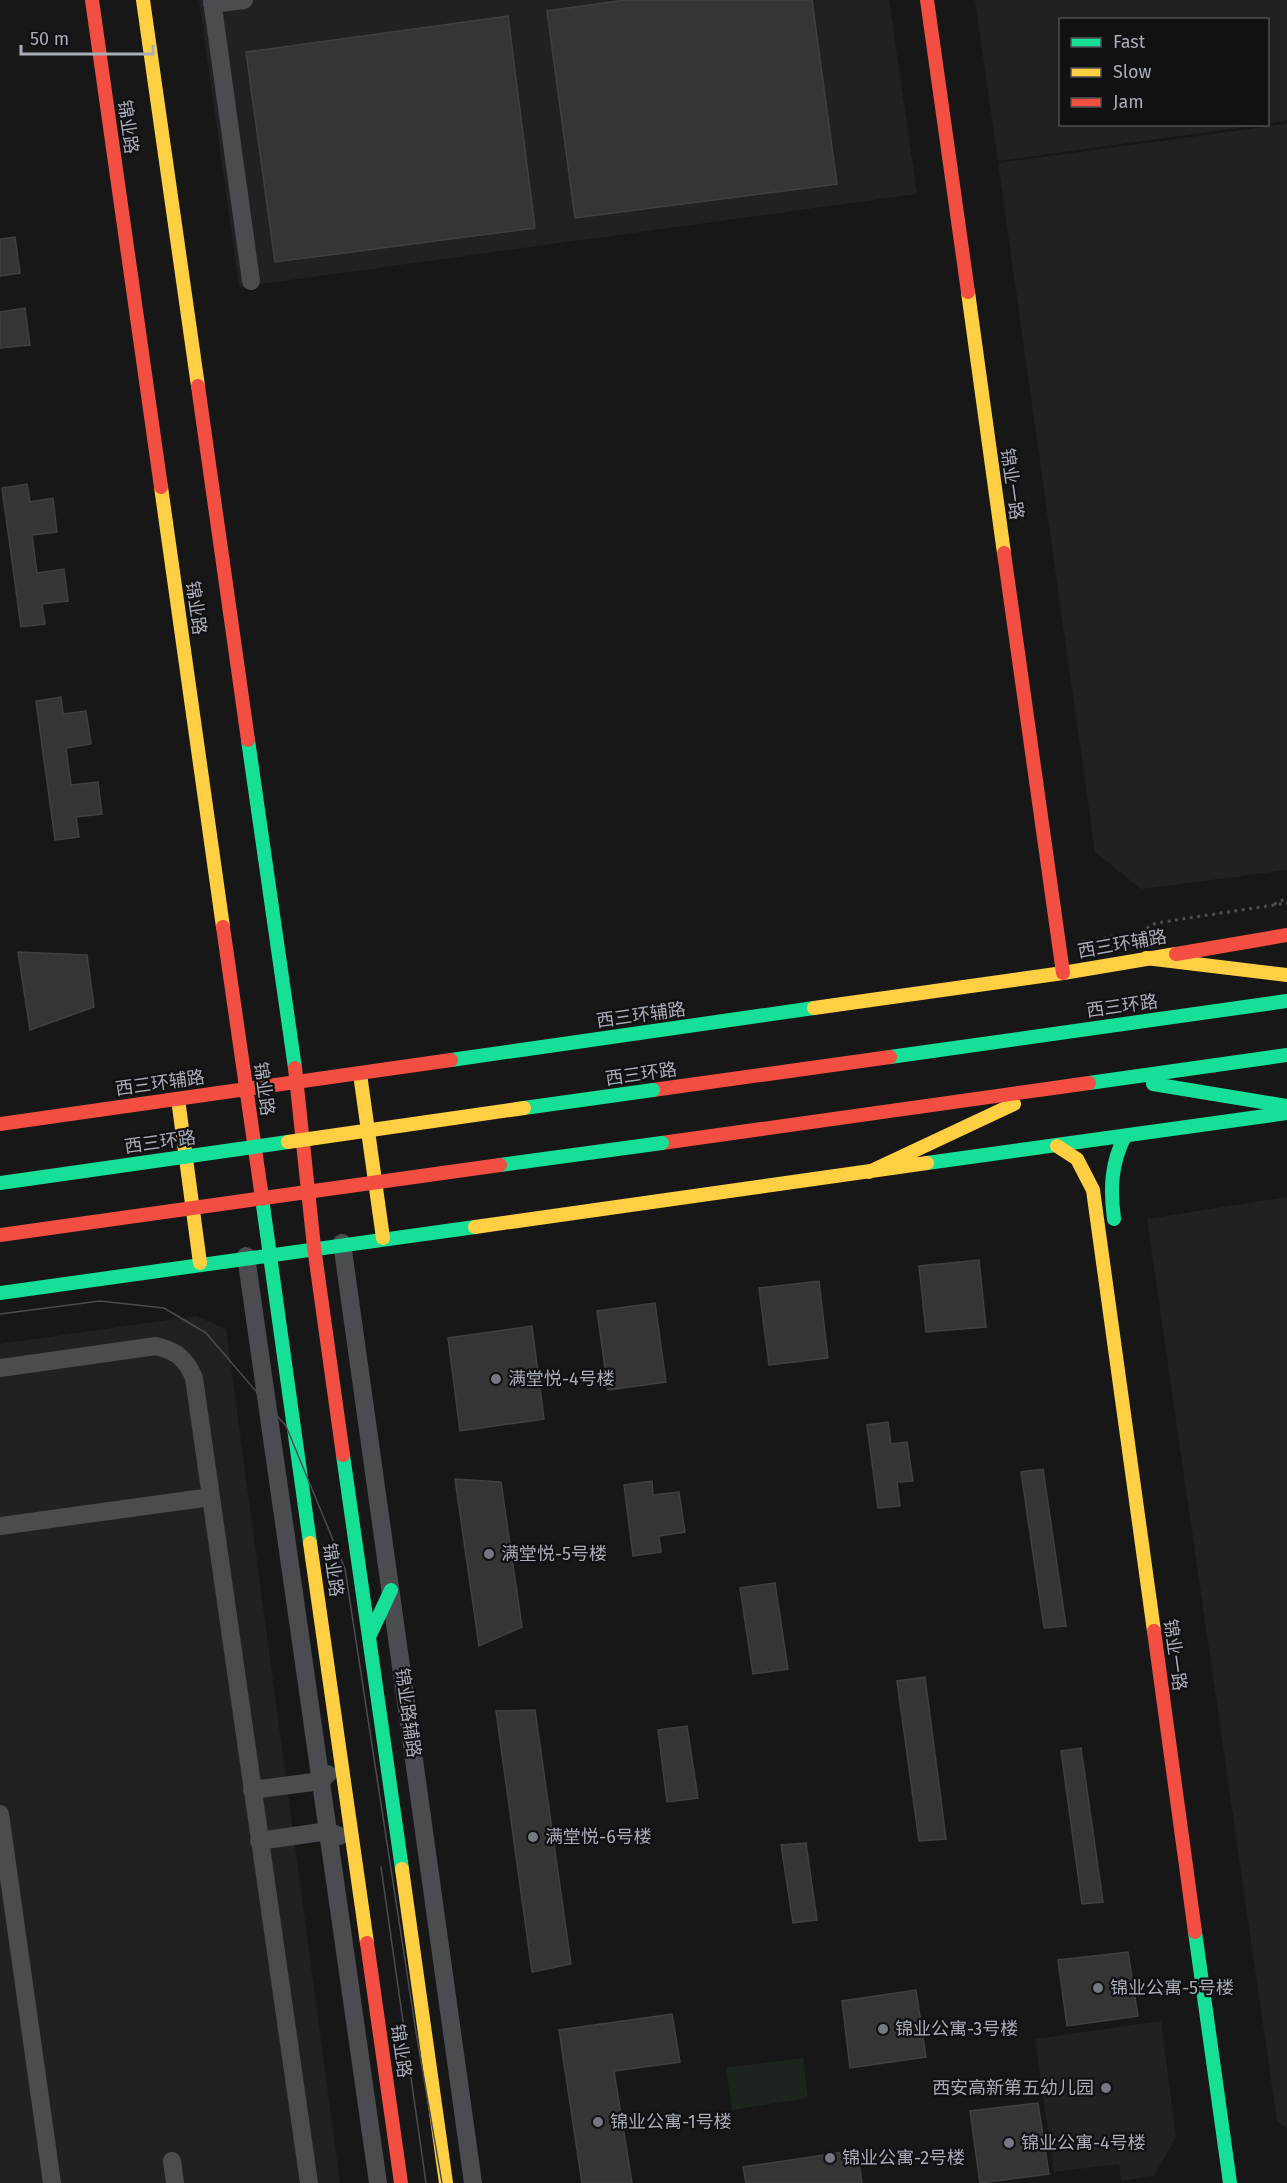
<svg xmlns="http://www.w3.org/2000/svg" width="1287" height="2183" font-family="'Fira Sans','Noto Sans SC',sans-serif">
<rect width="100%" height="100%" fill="#171717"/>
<!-- built -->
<path fill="#212123" d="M199 0H889L917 194 239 287Z
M975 0H1287V121L1268 123V20H1060V124L1259 125 998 161Z
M1287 124V870L1141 889 1095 852 998 163Z
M1287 1197V2129L1277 2121 1147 1219Z
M196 1316 226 1329 340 2183H0V1344Z
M1161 2021 1176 2137 1154 2176 1121 2181 1119 2164 1054 2172 1035 2039Z"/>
<!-- green -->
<path fill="#1d241e" d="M803 2058 808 2098 732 2110 726 2068Z"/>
<!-- building -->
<path fill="#353536" stroke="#3f4043" stroke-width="1.5" d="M625 0H812L837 184 575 218 547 11Z
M508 16 535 228 275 262 246 52Z
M15 237 20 273 0 276V239Z
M25 308 30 345 0 348V312Z
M27 484 30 502 53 498 57 532 32 535 37 573 64 569 68 601 42 604 45 624 21 627 2 488Z
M61 697 63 714 86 711 91 744 66 748 71 785 98 782 102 814 76 817 79 837 55 840 36 701Z
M18 952 87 955 94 1007 30 1030Z
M979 1260 986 1327 926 1332 919 1266Z
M819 1281 828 1358 769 1365 759 1288Z
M655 1303 666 1382 608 1390 597 1311Z
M532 1326 544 1419 460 1431 448 1338Z
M888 1422 891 1444 907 1442 913 1481 897 1482 900 1506 878 1508 867 1425Z
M1043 1469 1066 1626 1044 1628 1021 1472Z
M455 1479 501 1482 522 1627 479 1646Z
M652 1481 653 1495 679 1492 685 1532 659 1536 661 1552 633 1556 624 1485Z
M775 1583 788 1669 753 1674 740 1588Z
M925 1677 946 1839 919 1841 897 1681Z
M535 1710 571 1964 532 1972 496 1711Z
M687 1726 698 1798 667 1802 658 1730Z
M1081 1748 1103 1902 1082 1904 1061 1751Z
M806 1843 817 1920 793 1923 781 1845Z
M1128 1952 1138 2016 1067 2026 1058 1960Z
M916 1990 926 2057 850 2068 842 2001Z
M672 2014 680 2062 614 2071 632 2183H582L559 2030Z
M1038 2103 1049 2174 980 2183 970 2111Z
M857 2150 862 2183H746L743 2167Z"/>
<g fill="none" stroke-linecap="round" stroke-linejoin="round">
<!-- path -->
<path stroke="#4d4e52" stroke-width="3" stroke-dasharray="3 4.5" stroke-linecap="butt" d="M1274 904 1287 898
M1081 942 1138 933 1156 923 1287 903"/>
<!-- street -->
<path stroke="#4b4c50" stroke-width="18" d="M212 0 251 281
M212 4 244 0
M342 1243 473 2183
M246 1256 378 2183
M0 1368 156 1346C176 1351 186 1358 194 1378L309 2183
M0 1526 211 1497
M252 1790 321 1781 328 1774
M0 1814 52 2183
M259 1841 328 1831 339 1836
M172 2161 175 2183"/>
<!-- fast -->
<path stroke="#16e098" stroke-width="14" d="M248 740 295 1068
M890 1057 1287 1001
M451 1060 814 1008
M1089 1083 1287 1055
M1153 1084 1287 1106
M927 1163 1287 1113
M261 1191 310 1543
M1114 1219C1110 1189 1111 1163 1125 1136
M0 1293 475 1227
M343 1455 402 1869
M369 1637 391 1590
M1195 1932 1230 2183"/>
<!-- slow -->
<path stroke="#ffcf43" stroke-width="14" d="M143 0 198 386
M968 292 1004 553
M161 487 223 927
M1146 958 1287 975
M814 1008 1063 973 1176 954
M360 1074 383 1238
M178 1099 200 1263
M1057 1146 1077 1159 1093 1190 1154 1631
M869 1172 1014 1104
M475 1227 927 1163
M310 1543 367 1943
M402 1869 446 2183"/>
<!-- jam -->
<path stroke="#f24e42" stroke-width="14" d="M92 0 161 487
M927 0 968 292
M198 386 248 740
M1004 553 1063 973
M223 927 261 1191
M1176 954 1287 935
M295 1068 314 1247 343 1455
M653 1090 890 1057
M0 1124 451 1060
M662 1143 1089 1083
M1154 1631 1195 1932
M367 1943 401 2183"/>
<!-- tram -->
<path stroke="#4b4c4f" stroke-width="1.5" d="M0 1314 100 1301 164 1308 206 1333 286 1426 345 1569 416 2032 442 2183
M381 1867 426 2183"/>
<!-- fast-bridge -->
<path stroke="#16e098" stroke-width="14" d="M524 1108 653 1090
M500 1165 662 1143
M0 1183 288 1142"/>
<!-- slow-bridge -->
<path stroke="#ffcf43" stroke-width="14" d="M288 1142 524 1108"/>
<!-- jam-bridge -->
<path stroke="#f24e42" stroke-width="14" d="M0 1235 500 1165"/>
</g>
<!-- markers -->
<g fill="#757880" stroke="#111113" stroke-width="2">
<circle cx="496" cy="1379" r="6"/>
<circle cx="489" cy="1554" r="6"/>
<circle cx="533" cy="1837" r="6"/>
<circle cx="1098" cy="1988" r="6"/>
<circle cx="883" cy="2029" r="6"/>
<circle cx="1106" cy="2088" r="6"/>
<circle cx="598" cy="2122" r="6"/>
<circle cx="1009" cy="2143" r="6"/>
<circle cx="830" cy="2158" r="6"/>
</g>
<g text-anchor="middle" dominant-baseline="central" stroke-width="4.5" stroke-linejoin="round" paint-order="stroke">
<!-- street labels -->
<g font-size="18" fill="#a8adb8" stroke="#111113">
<text transform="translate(128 127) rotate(82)">锦业路</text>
<text transform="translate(1012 484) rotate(82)">锦业一路</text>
<text transform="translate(196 608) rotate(82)">锦业路</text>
<text transform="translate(1122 944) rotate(-10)">西三环辅路</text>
<text transform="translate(1122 1006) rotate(-8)">西三环路</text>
<text transform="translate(641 1015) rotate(-8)">西三环辅路</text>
<text transform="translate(641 1074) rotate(-8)">西三环路</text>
<text transform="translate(160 1083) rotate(-8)">西三环辅路</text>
<text transform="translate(264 1089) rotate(82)">锦业路</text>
<text transform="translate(160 1142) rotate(-8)">西三环路</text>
<text transform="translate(333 1570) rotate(82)">锦业路</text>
<text transform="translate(1175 1655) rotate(82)">锦业一路</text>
<text transform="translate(408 1713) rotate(82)">锦业路辅路</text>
<text transform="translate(401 2051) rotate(82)">锦业路</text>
</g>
<!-- poi labels -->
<g font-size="18" fill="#a8adb8" stroke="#111113" text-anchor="start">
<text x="508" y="1379">满堂悦-4号楼</text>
<text x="501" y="1554">满堂悦-5号楼</text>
<text x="545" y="1837">满堂悦-6号楼</text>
<text x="1110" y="1988">锦业公寓-5号楼</text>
<text x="895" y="2029">锦业公寓-3号楼</text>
<text x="1094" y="2088" text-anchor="end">西安高新第五幼儿园</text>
<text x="610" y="2122">锦业公寓-1号楼</text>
<text x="1021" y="2143">锦业公寓-4号楼</text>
<text x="842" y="2158">锦业公寓-2号楼</text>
</g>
</g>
<!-- legend -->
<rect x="1059" y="18" width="210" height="108" fill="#111113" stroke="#4d4f55" stroke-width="1.5"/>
<rect x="1071" y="38" width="30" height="9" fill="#16e098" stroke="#4d4f55" stroke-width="1.5"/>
<text x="1113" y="48" font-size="18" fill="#a8adb8">Fast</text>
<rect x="1071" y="68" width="30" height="9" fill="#ffcf43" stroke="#4d4f55" stroke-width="1.5"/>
<text x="1113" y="78" font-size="18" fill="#a8adb8">Slow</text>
<rect x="1071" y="98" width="30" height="9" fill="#f24e42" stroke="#4d4f55" stroke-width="1.5"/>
<text x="1113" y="108" font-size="18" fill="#a8adb8">Jam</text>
<!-- scale -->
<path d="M21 45v9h132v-9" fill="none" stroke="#a8adb8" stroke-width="3"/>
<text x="30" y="45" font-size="18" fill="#a8adb8" stroke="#111113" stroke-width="4.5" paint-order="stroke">50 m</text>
</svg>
